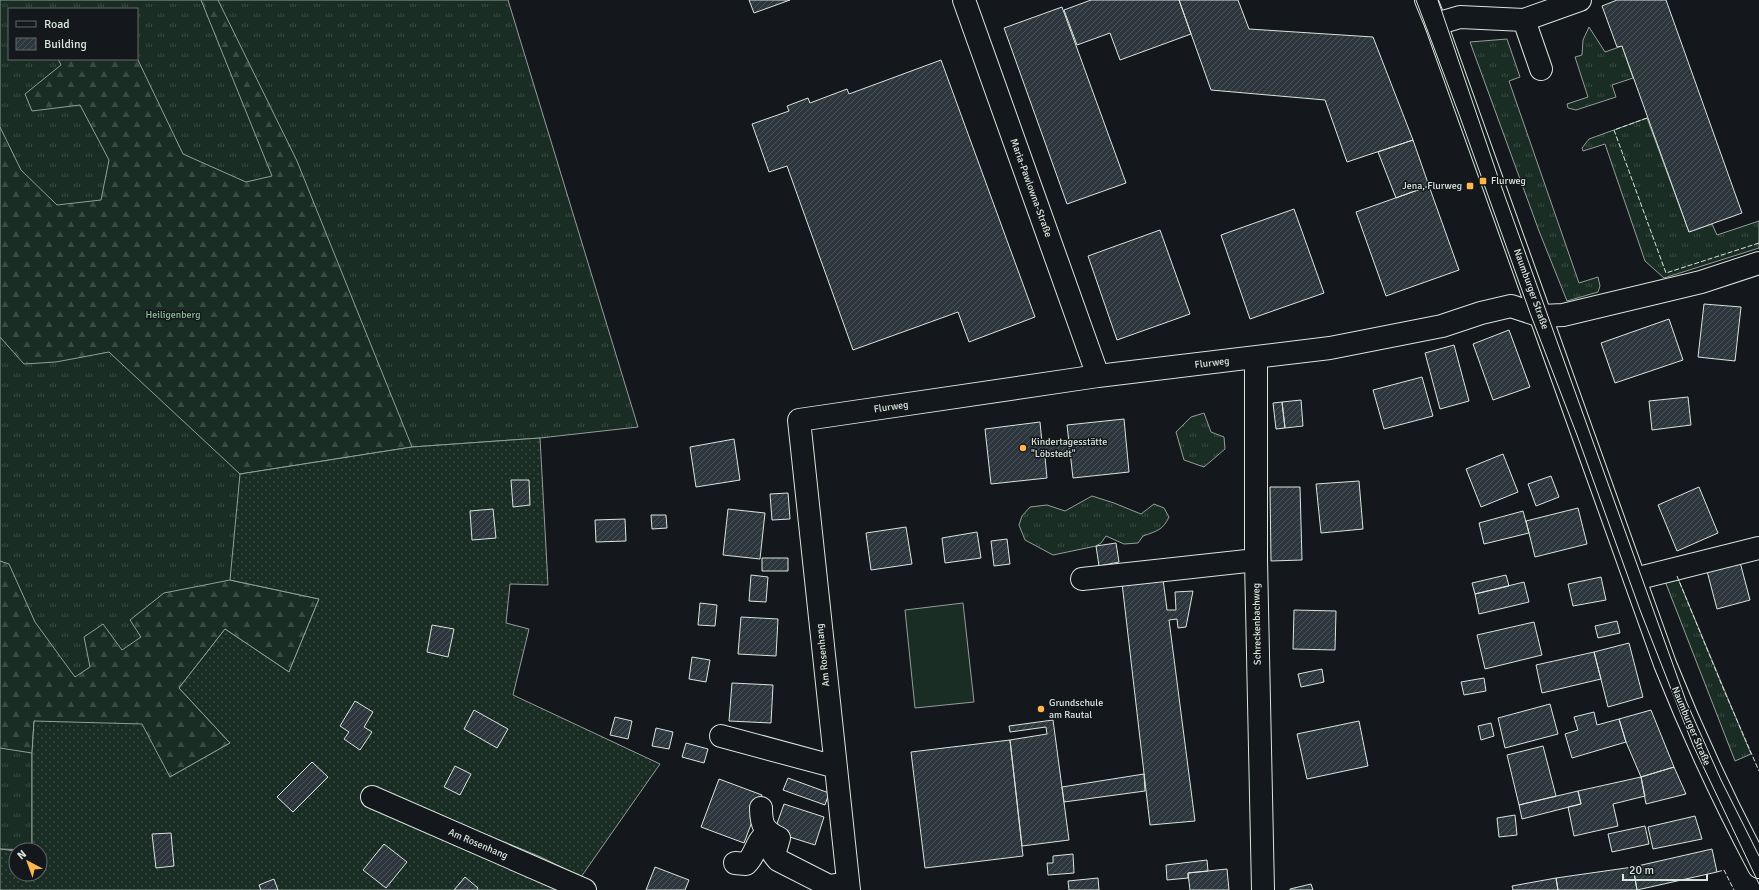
<svg xmlns="http://www.w3.org/2000/svg" width="1759" height="890" font-family="Signika,sans-serif">
<defs>
<pattern id="grass-tufts" width="24" height="20" patternUnits="userSpaceOnUse"><rect width="24" height="20" fill="#1a2d24"/><path d="M3 7l-1-3M5 7V3M7 7l1-3M15 17l-1-3M17 17v-4M19 17l1-3" fill="none" stroke="#3b4b43"/></pattern>
<pattern id="forest-firs" width="22" height="20" patternUnits="userSpaceOnUse"><rect width="22" height="20" fill="#1a2d24"/><path d="M5 1l3.5 6h-7zM16 11l3.5 6h-7z" fill="#3b4b43"/></pattern>
<pattern id="garden-dots" width="8" height="8" patternUnits="userSpaceOnUse"><rect width="8" height="8" fill="#1a2d24"/><path d="M2 2h.1M6 6h.1" fill="none" stroke="#3b4b43" stroke-width="1.8" stroke-linecap="round"/></pattern>
<pattern id="building-hatch" width="6" height="6" patternUnits="userSpaceOnUse"><rect width="6" height="6" fill="#2c363c"/><path d="M-1 1l2-2M0 6l6-6M5 7l2-2" fill="none" stroke="#4a5358"/></pattern>
</defs>
<rect width="100%" height="100%" fill="#14181c"/>
<!-- grass -->
<path fill="url(#grass-tufts)" stroke="#939e99" fill-rule="evenodd" d="M0 0H508L638 427 540 438 412 447 240 474 319 599 225 629 230 743 32 753V850L0 849ZM9 9H137V59H9Z
M1589 27 1605 52 1622 46 1633 78 1612 85 1616 97 1576 110 1568 108 1567 104 1588 97 1575 57 1582 55 1583 40Z
M1507 39 1520 77 1509 81 1579 283 1598 277 1600 286 1598 292 1567 301 1539 231 1470 42Z
M1647 118 1689 232 1712 224 1717 235 1759 221V248L1664 278 1645 261 1605 144 1583 151 1582 148 1589 139Z
M1204 413 1211 432 1224 437 1225 449 1204 467 1184 460 1176 432 1191 417Z
M1092 496 1114 503 1141 514 1154 504 1164 508 1169 517C1163 530 1157 531 1143 536L1138 543 1124 544 1106 536 1101 543 1096 546 1053 555 1025 540 1019 525 1022 516 1030 507 1047 505 1065 511Z
M1677 576 1751 754 1735 761 1665 581Z"/>
<!-- forest -->
<path fill="url(#forest-firs)" stroke="#939e99" d="M201 0H218L297 161 412 447 240 474 109 352 56 362 24 364 0 337V127L21 170 57 205 101 200 109 160 80 105 32 111 25 94 61 65 58 59 137 58 183 154 246 182 272 176Z
M0 561 9 564 35 622 75 677 90 667 84 637 103 624 122 650 141 637 130 620 164 593 230 580 319 599 289 672 225 629 179 688 230 743 170 777 34 721 32 753 0 748Z"/>
<!-- garden -->
<path fill="url(#garden-dots)" stroke="#939e99" d="M540 438 548 585 510 584 506 623 529 629 513 695 660 764 581 877 541 857 480 832 469 843 576 890H0V849L16 851V874H40V850H32V753L34 721 142 724 170 777 230 743 179 688 225 629 289 672 319 599 230 580 240 474 412 447Z"/>
<!-- pitch -->
<path fill="#1a2d24" stroke="#939e99" d="M963 603 974 702 915 708 905 610Z"/>
<!-- building -->
<path fill="url(#building-hatch)" stroke="#d8e6dc" d="M749 0H790L754 13Z
M1091 0H1179L1191 34 1120 60 1110 33 1077 45 1064 10Z
M1179 0H1238L1249 29 1373 37 1413 140 1347 162 1325 100 1211 90Z
M1617 0H1666L1742 213 1689 232 1622 46 1617 47 1602 6Z
M1062 7 1126 183 1067 204 1004 28Z
M941 60 1035 317 969 342 958 312 853 350 787 166 769 172 752 124 789 111 787 106 808 98 810 103 847 89 849 94Z
M1413 140 1429 186 1396 198 1378 152Z
M1429 186 1459 270 1386 296 1356 212Z
M1294 209 1324 293 1250 319 1221 235Z
M1160 230 1190 314 1117 340 1088 256Z
M1704 304 1741 307 1735 361 1698 357Z
M1669 319 1683 360 1615 383 1601 343Z
M1509 330 1530 387 1493 400 1473 344Z
M1454 345 1469 401 1440 409 1425 353Z
M1422 377 1433 416 1384 429 1373 390Z
M1688 397 1691 425 1652 430 1649 401Z
M1301 400 1303 426 1285 428 1282 402Z
M1282 402 1285 428 1276 429 1273 403Z
M1124 419 1129 472 1073 478 1067 425Z
M1040 422 1042 443 1068 440 1070 454 1045 457 1047 478 991 484 985 429Z
M734 439 740 480 696 487 690 447Z
M1503 454 1518 492 1481 507 1466 469Z
M1551 476 1559 497 1536 506 1528 484Z
M511 480H529L530 505 513 507Z
M1359 481 1363 529 1321 533 1316 484Z
M1270 487H1300L1302 560 1271 561Z
M1699 487 1718 533 1677 551 1658 505Z
M788 493 790 519 772 520 770 494Z
M1578 508 1587 544 1535 557 1526 521Z
M493 509 496 538 472 540 470 511Z
M728 509 765 513 760 559 723 555Z
M1523 511 1529 533 1484 544 1479 523Z
M651 515H666L667 528 652 529Z
M625 519 626 541 596 542 595 520Z
M906 527 912 564 871 570 866 533Z
M977 532 981 558 945 563 942 538Z
M1007 539 1010 564 994 566 991 541Z
M1116 543 1119 562 1099 566 1096 546Z
M762 558H788V571H762Z
M1740 562 1750 600 1717 609 1707 571Z
M751 575 768 577 766 602 749 601Z
M1506 575 1509 586 1475 594 1472 583Z
M1601 577 1606 600 1573 606 1568 584Z
M1163 579 1167 610H1176L1175 592 1193 591 1186 627 1178 628 1177 619 1169 620 1195 821 1150 825 1122 583Z
M1524 582 1529 602 1479 614 1475 594Z
M700 603 717 605 715 626 698 625Z
M1294 610 1336 611 1335 650 1293 649Z
M741 617 778 619 776 656 738 654Z
M1617 621 1620 633 1598 638 1595 626Z
M1534 622 1542 655 1485 669 1477 635Z
M432 625 454 629 448 657 427 652Z
M1629 643 1643 697 1608 707 1594 652Z
M1594 652 1601 679 1542 693 1536 665Z
M692 657 710 660 706 682 689 679Z
M1322 669 1324 682 1301 687 1298 674Z
M1484 678 1486 691 1464 695 1461 682Z
M732 683 773 685 771 723 729 721Z
M355 701 373 712 364 727 372 732 360 750 344 739 349 732 340 726Z
M1550 704 1558 734 1505 748 1498 718Z
M474 710 508 729 497 748 464 729Z
M1651 710 1674 767 1641 777 1626 742 1619 719Z
M1594 712 1597 725 1619 719 1626 742 1572 758 1565 734 1578 730 1574 717Z
M615 717 632 721 628 739 610 735Z
M1053 720 1069 840 1022 846 1010 740 1047 734 1046 727 1010 732 1009 726Z
M1359 721 1368 766 1307 779 1297 734Z
M1491 723 1494 736 1481 740 1478 726Z
M656 728 673 732 669 749 652 746Z
M1010 740 1023 856 925 868 911 752Z
M686 743 708 749 704 763 682 757Z
M1543 746 1556 796 1519 805 1507 755Z
M312 762 328 777 293 812 277 797Z
M455 766 471 774 460 795 444 787Z
M1674 767 1686 794 1646 804 1641 777Z
M1144 774 1145 791 1064 802 1062 787Z
M1641 777 1645 796 1613 804 1618 826 1574 836 1568 807 1581 804 1578 791Z
M788 778 829 793 825 805 783 790Z
M719 779 762 795 744 843 701 827Z
M1578 791 1581 804 1522 819 1519 805Z
M784 804 824 817 815 845 774 832Z
M1515 815 1517 835 1499 837 1497 818Z
M1695 816 1702 839 1653 849 1648 827Z
M1645 826 1649 844 1612 852 1608 834Z
M171 833 174 866 156 868 152 834Z
M384 844 407 862 386 888 363 870Z
M1712 849 1717 872 1637 890 1633 867Z
M1073 854 1074 873 1048 875 1047 863H1053V856Z
M1207 860 1208 871 1188 873V878L1167 880 1166 865Z
M655 867 689 880 685 890H646Z
M1633 867 1637 890H1558L1556 878Z
M1227 869 1229 890H1190L1188 873Z
M465 877 478 888 477 890H454Z
M1098 878 1099 890H1069L1068 881Z
M1556 878 1558 890H1513L1512 886Z
M274 879 278 890H261L259 885Z
M1311 884 1313 890H1290V889Z"/>
<g fill="none" stroke-linecap="round" stroke-linejoin="round">
<!-- minor casing -->
<g stroke="#d8e6dc" stroke-width="24">
<path id="minor" d="M964 0 1098 376
M1524 20 1541 69
M1436 24 1460 17 1524 20 1580 0
M1256 358V560L1263 890
M1082 579 1256 560
M1635 579 1759 548
M721 736 836 767
M372 797 585 890
M761 808C761 825 764 831 779 838L774 855 778 860 829 886 848 883
M735 863 746 864C756 855 756 840 768 833
M849 890 799 420 1098 376 1330 348 1442 326 1481 313 1511 306 1541 316 1563 315 1701 282 1759 263"/>
</g>
<!-- major casing -->
<g stroke="#d8e6dc" stroke-width="24">
<path id="major" d="M1426 0 1436 24 1665 664C1693 734 1724 801 1759 867"/>
</g>
<!-- minor -->
<use href="#minor" stroke="#14181c" stroke-width="22"/>
<!-- major -->
<use href="#major" stroke="#14181c" stroke-width="22"/>
<!-- tram -->
<path stroke="#d8e6dc" stroke-width="1" d="M1416 0 1460 117 1530 313 1577 435 1640 610 1693 745 1759 884
M1438 0 1497 174 1686 701 1721 780 1759 856"/>
<!-- fence -->
<path stroke="#d8e6dc" stroke-width="1" stroke-dasharray="5 2" stroke-linecap="butt" d="M1647 118 1614 130 1666 273 1759 243
M1677 576 1723 688 1759 771
M1717 872 1724 870 1734 890"/>
</g>
<!-- markers -->
<g fill="#ffb74d" stroke="#14181c" stroke-width="1.5">
<rect x="1479" y="177" width="8" height="8" rx="2"/>
<rect x="1466" y="182" width="8" height="8" rx="2"/>
<circle cx="1023" cy="448" r="4"/>
<circle cx="1041" cy="709" r="4"/>
</g>
<g text-anchor="middle" dominant-baseline="central" stroke-width="3" stroke-linejoin="round" paint-order="stroke">
<!-- poi labels -->
<g font-size="10" fill="#d8e6dc" stroke="#14181c" text-anchor="start">
<text x="1491" y="181">Flurweg</text>
<text x="1462" y="186" text-anchor="end">Jena, Flurweg</text>
<text x="1031" y="442">Kindertagesstätte<tspan x="1031" dy="12">"Löbstedt"</tspan></text>
<text x="1049" y="703">Grundschule<tspan x="1049" dy="12">am Rautal</tspan></text>
</g>
<!-- street labels -->
<g font-size="10" fill="#d8e6dc" stroke="#14181c">
<text transform="translate(1031 188) rotate(70)">Maria-Pawlowna-Straße</text>
<text transform="translate(1531 289) rotate(70)">Naumburger Straße</text>
<text transform="translate(1212 363) rotate(-7)">Flurweg</text>
<text transform="translate(891 407) rotate(-8)">Flurweg</text>
<text transform="translate(1257 624) rotate(-91)">Schreckenbachweg</text>
<text transform="translate(823 655) rotate(-96)">Am Rosenhang</text>
<text transform="translate(1691 726) rotate(67)">Naumburger Straße</text>
<text transform="translate(478 844) rotate(23)">Am Rosenhang</text>
</g>
<!-- park labels -->
<g font-size="10" fill="#8ac095" stroke="#14181c">
<text x="173" y="315">Heiligenberg</text>
</g>
</g>
<!-- legend -->
<rect x="8" y="8" width="130" height="52" fill="#14181c" stroke="#626a69"/>
<rect x="16" y="21" width="20" height="6" fill="#14181c" stroke="#626a69"/>
<text x="44" y="28" font-size="12" fill="#d8e6dc">Road</text>
<rect x="16" y="38" width="20" height="12" fill="url(#building-hatch)" stroke="#626a69"/>
<text x="44" y="48" font-size="12" fill="#d8e6dc">Building</text>
<!-- north arrow -->
<g transform="translate(28 862) rotate(319)"><circle r="19" fill="#14181c" stroke="#626a69"/>
<path d="M0-3L7 15L0 10L-7 15Z" fill="#ffb74d"/>
<text y="-6" font-size="11" font-weight="bold" text-anchor="middle" fill="#d8e6dc">N</text>
</g>
<!-- scale -->
<path d="M1623 874v6h84v-6" fill="none" stroke="#d8e6dc" stroke-width="2"/>
<text x="1629" y="874" font-size="12" fill="#d8e6dc" stroke="#14181c" stroke-width="3" paint-order="stroke">20 m</text>
</svg>
